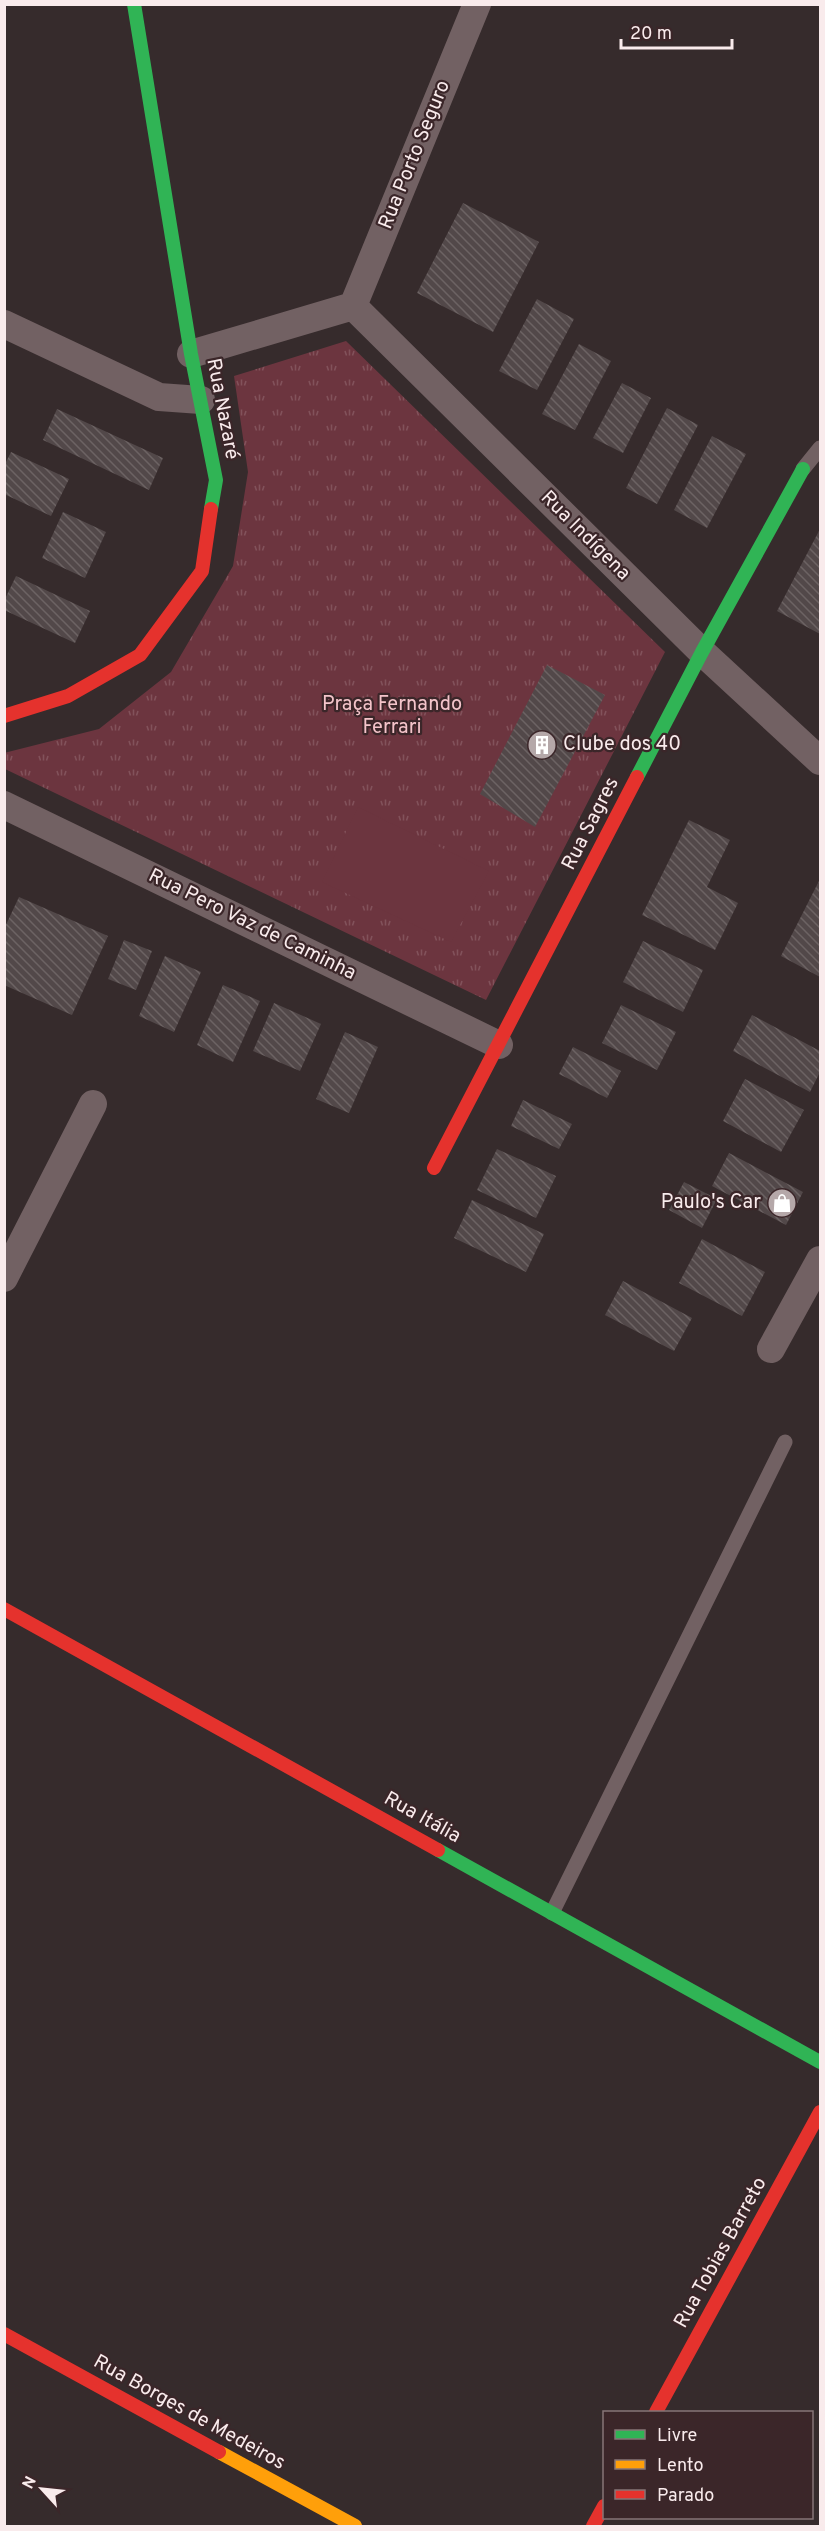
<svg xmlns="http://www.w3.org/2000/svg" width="825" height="2531" font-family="Overpass,sans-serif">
<defs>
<pattern id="park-tufts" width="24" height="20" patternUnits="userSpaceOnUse" patternTransform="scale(1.5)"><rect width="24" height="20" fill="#6c353f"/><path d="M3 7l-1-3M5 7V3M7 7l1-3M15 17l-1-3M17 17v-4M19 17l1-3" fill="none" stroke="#82525b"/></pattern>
<pattern id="building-back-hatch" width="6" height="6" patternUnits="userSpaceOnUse" patternTransform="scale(1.5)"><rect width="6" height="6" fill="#524849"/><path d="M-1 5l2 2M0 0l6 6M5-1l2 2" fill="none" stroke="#6c6363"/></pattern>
</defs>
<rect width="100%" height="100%" fill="#362b2c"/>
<!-- park -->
<path fill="url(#park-tufts)" d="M346 341 665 652 486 1000 5 769 4 753 99 729 171 672 233 566 248 472 234 376Z"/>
<!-- pitch -->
<path fill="#6c353f" d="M358 807 489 871 451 942 322 882Z"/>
<!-- building -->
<path fill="url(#building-back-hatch)" d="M463 203 539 242 493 332 417 293Z
M537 299 574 319 537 390 499 371Z
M579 344 611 361 575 430 542 414Z
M622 383 651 398 623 453 593 438Z
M667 408 698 425 657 504 626 488Z
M57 409 163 458 149 490 43 440Z
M712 436 746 454 707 528 674 510Z
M11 452 69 479 51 516 4 494V466Z
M63 512 106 532 85 578 42 558Z
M820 529V634L777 611Z
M16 576 90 611 75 643 4 610V601Z
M547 665 605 695 535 827 480 794Z
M689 820 730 840 707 887 738 903 715 950 642 915Z
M820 879V977L781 956Z
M19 897 108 936 72 1015 4 985V929Z
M124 940 152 951 136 990 108 979Z
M643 941 703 970 683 1012 623 982Z
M165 956 201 972 174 1032 139 1016Z
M223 985 260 1001 233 1062 197 1045Z
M274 1003 321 1024 300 1071 253 1051Z
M621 1005 676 1032 657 1070 602 1043Z
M752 1015 820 1051V1072L810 1092 733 1051Z
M345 1032 378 1047 349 1113 316 1099Z
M573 1047 621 1071 607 1098 559 1074Z
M745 1079 804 1110 781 1152 723 1121Z
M523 1100 572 1124 559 1149 511 1126Z
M497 1149 556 1176 536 1218 477 1190Z
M729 1153 803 1192 786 1225 712 1186Z
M684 1182 717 1199 702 1228 669 1210Z
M472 1200 544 1234 526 1272 454 1238Z
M702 1239 765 1272 742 1316 679 1283Z
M623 1281 692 1318 674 1351 605 1315Z"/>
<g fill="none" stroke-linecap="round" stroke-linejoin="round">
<!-- lane -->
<path stroke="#726163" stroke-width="15" d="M803 469 820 448
M552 1913 785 1442"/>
<!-- street -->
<path stroke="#726163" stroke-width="28" d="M353 306 702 652 820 761
M353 306 477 4
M4 324 159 397 201 400
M191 354 353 306
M4 805 499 1045
M4 1278 93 1104
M771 1349 820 1260"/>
<!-- fast -->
<path stroke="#30b455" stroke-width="14" d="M134 4 191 354 216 480 211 509
M637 777 702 652 803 469
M438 1850 820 2062"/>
<!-- slow -->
<path stroke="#ff9f0a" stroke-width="14" d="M219 2452 355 2526"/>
<!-- jam -->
<path stroke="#e5322d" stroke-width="14" d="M4 716 68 696 140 655 202 571 211 509
M434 1168 637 777
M4 1609 438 1850
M4 2334 219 2452
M656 2412 820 2112
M593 2526 604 2506"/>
</g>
<!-- icons -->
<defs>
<g id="building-disc" transform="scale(1.5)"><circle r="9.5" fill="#b5a8a9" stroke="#3b2629"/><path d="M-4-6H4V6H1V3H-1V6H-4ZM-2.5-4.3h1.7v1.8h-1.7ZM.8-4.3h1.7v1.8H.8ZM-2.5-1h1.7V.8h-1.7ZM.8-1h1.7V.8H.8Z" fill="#fff"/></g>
<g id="shop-disc" transform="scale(1.5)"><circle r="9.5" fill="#b5a8a9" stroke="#3b2629"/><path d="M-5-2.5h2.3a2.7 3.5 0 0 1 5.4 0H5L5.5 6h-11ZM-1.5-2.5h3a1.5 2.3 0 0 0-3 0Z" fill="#fff"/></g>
</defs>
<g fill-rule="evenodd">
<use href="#building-disc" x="542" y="745"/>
<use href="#shop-disc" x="782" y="1203"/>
</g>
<g text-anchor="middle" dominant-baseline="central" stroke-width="4.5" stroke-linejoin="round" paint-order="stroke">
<!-- street labels -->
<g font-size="20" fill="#f9ebec" stroke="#3b2629">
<text transform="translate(415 155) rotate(-68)">Rua Porto Seguro</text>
<text transform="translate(222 409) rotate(79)">Rua Nazaré</text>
<text transform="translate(585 536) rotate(45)">Rua Indígena</text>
<text transform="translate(591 824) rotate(-63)">Rua Sagres</text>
<text transform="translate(252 925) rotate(26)">Rua Pero Vaz de Caminha</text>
<text transform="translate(422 1818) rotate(29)">Rua Itália</text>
<text transform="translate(721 2253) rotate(-61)">Rua Tobias Barreto</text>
<text transform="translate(189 2413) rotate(29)">Rua Borges de Medeiros</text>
</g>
<!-- park labels -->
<g font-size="20" fill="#f4c4ca" stroke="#3b2629">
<text x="392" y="705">Praça Fernando<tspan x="392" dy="23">Ferrari</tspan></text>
</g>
<!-- poi labels -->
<g font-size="20" fill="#f9ebec" stroke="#3b2629" text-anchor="start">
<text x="563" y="745">Clube dos 40</text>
<text x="761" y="1203" text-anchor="end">Paulo's Car</text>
</g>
</g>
<!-- border -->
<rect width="825" height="2531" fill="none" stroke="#f9ebec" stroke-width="12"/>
<!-- legend -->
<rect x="603" y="2411" width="210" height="108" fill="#3b2629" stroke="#877577" stroke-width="1.5"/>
<rect x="615" y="2430" width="30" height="9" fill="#30b455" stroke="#877577" stroke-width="1.5"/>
<text x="657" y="2441" font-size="18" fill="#f9ebec">Livre</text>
<rect x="615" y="2460" width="30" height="9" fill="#ff9f0a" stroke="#877577" stroke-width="1.5"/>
<text x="657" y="2471" font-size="18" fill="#f9ebec">Lento</text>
<rect x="615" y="2490" width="30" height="9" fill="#e5322d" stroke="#877577" stroke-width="1.5"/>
<text x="657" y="2501" font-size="18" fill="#f9ebec">Parado</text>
<!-- north arrow -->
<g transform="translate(42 2489) rotate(297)" stroke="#3b2629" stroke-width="4.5" paint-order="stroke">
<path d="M0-4.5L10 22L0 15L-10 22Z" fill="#f9ebec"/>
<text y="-9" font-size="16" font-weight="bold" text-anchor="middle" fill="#f9ebec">N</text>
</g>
<!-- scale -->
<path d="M621 39v9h111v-9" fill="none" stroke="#f9ebec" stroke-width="3"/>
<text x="630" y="39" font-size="18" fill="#f9ebec" stroke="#3b2629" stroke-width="4.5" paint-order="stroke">20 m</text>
</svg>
